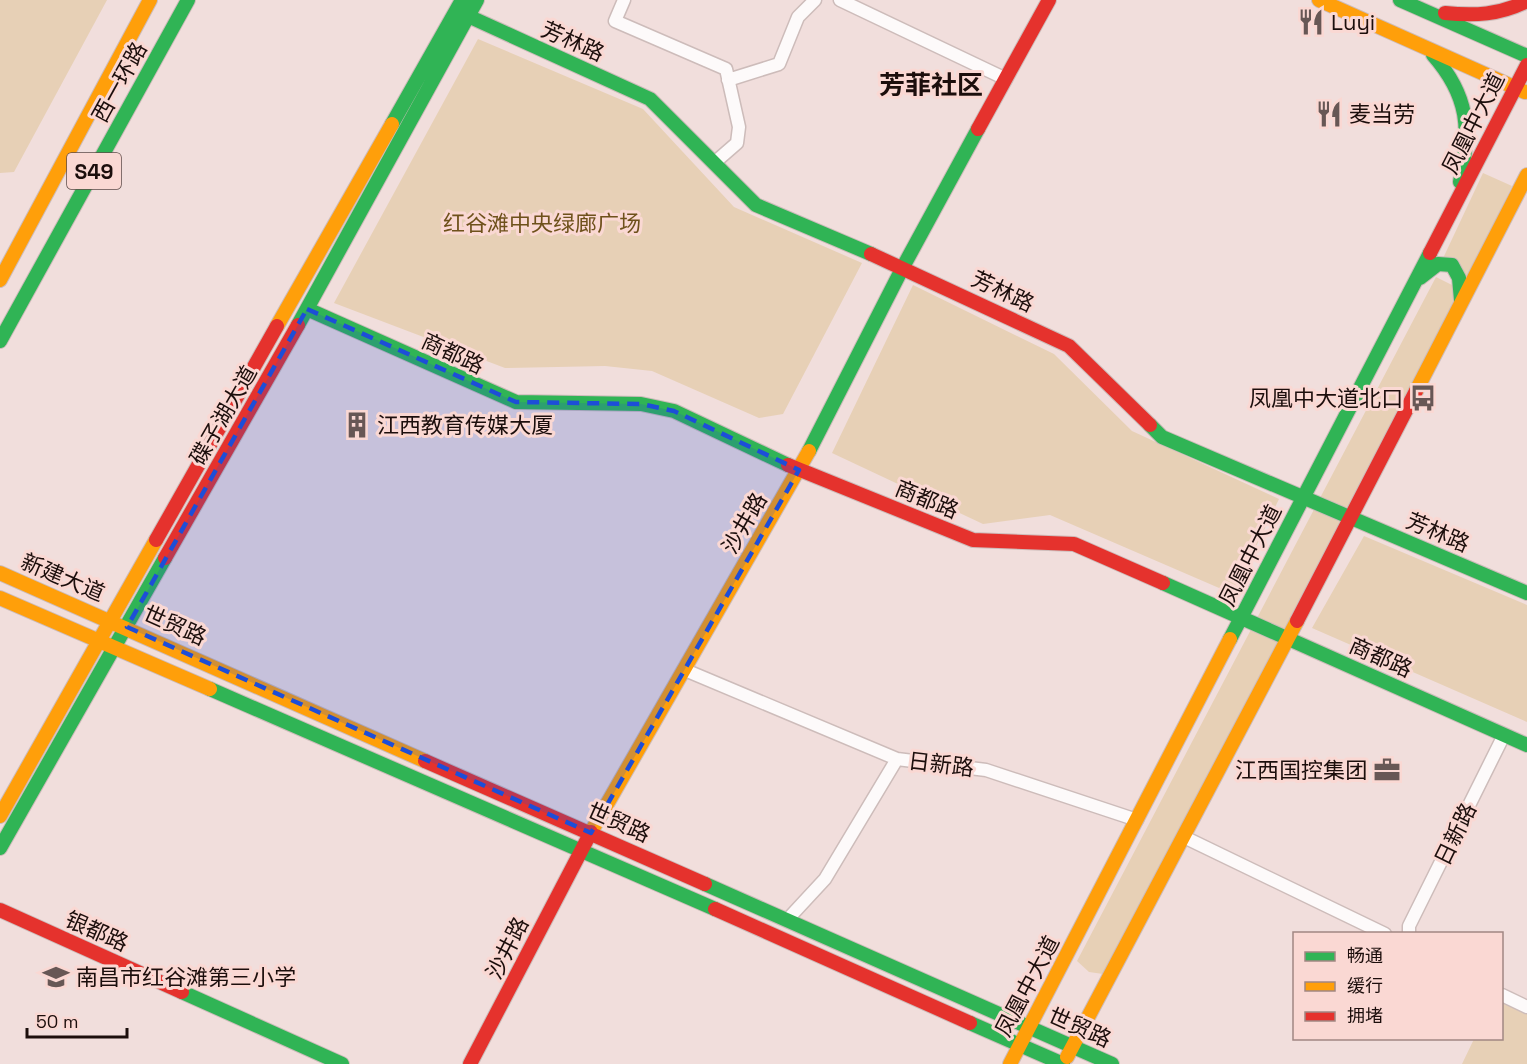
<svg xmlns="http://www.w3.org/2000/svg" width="1527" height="1064" font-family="'Space Grotesk','Noto Sans SC',sans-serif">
<rect width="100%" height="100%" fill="#f1dedc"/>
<!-- green -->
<path fill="#e7d0b6" d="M0 0H107L14 172 0 173Z
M478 39 643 109 734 207 862 263 783 414 759 418 652 371 605 366 505 368 334 303Z
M1483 173 1512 186 1467 282 1438 269Z
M1436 277 1462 290 1103 974 1089 972 1077 961Z
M913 285 1054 354 1132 431 1279 499 1233 594 1050 515 983 524 832 453Z
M1364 536 1527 605V722L1312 628Z
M1502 999 1527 1011V1064H1462L1474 1039 1502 1038Z"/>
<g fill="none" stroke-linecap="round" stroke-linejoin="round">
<!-- street casing -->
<g stroke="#cdbcba" stroke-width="15">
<path id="street" d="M624 0 615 21 726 69 739 127 737 143 714 163
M840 0 1006 79
M728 80 779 64 798 17 815 0
M685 670 897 759
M1184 837 1385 934
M787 920 825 879 897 759 986 770 1137 820
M1409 934V926L1504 735
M1502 995 1527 1007"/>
</g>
<!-- fast casing -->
<g stroke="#cdbcba" stroke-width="16">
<path id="fast" d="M1400 0 1527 56
M468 16 650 99 756 205 871 254
M1433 55C1469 96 1471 130 1460 182
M392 124 462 0
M1420 278 1438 264 1452 265 1459 278 1461 300
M307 309 516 402 641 404 674 411 788 465
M298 325 477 0
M0 341 188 0
M1150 425 1162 437 1527 593
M809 451 903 267 978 129
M1163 583 1527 745
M1230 639 1430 253
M210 689 715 909
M0 848 165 558
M705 884 1112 1064
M182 992 342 1064
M970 1023 1063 1064"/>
</g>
<!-- slow casing -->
<g stroke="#cdbcba" stroke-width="16">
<path id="slow" d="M1319 0 1525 92
M0 280 150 0
M277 326 392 124
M1416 391 1527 175
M0 573 425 761
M0 598 210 689
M0 816 156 540
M591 832 809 451
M1067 1057 1297 621
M1010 1064 1230 639"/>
</g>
<!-- jam casing -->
<g stroke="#cdbcba" stroke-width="16">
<path id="jam" d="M1445 13C1474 16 1500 15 1527 1
M978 129 1049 0
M1430 253 1527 65
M871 254 1069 346 1150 425
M788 465 973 540 1074 544 1163 583
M156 540 277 326
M165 558 298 325
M1297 621 1416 391
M425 761 705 884
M715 909 970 1023
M0 910 182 992
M470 1064 591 832"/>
</g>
<!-- street -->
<use href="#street" stroke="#fdfafa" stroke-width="12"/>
<!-- fast -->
<use href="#fast" stroke="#30b455" stroke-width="14"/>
<!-- slow -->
<use href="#slow" stroke="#ff9f0a" stroke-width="14"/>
<!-- jam -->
<use href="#jam" stroke="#e5322d" stroke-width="14"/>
</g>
<!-- marked area -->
<path fill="#1d4ed8" fill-opacity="0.2" stroke="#1d4ed8" stroke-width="4.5" stroke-dasharray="12 8" stroke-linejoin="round" d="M307 309 516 402 641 404 674 411 799 470 591 833 127 627Z"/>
<!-- icons -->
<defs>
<g id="restaurant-bare" transform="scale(2.07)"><path d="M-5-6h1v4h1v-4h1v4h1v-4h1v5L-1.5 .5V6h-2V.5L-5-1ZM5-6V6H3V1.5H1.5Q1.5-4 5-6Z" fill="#675755" stroke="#fad8d3" stroke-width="2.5" paint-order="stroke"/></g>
<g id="bus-bare" transform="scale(2.07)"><path d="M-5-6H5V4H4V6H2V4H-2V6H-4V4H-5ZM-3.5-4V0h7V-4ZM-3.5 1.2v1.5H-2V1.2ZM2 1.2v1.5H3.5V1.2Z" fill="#675755" stroke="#fad8d3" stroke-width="2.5" paint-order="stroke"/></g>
<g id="building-bare" transform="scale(2.07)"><path d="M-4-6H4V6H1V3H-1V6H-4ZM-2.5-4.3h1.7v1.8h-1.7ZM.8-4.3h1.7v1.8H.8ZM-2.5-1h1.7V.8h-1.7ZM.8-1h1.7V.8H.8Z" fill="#675755" stroke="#fad8d3" stroke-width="2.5" paint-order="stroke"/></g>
<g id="office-bare" transform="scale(2.07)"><path d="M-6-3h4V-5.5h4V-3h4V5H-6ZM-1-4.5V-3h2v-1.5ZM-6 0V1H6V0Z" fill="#675755" stroke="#fad8d3" stroke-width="2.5" paint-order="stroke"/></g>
<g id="school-bare" transform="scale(2.07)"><path d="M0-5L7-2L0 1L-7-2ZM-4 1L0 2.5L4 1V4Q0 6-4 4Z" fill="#675755" stroke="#fad8d3" stroke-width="2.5" paint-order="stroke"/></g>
</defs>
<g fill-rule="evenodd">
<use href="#restaurant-bare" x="1311" y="22"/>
<use href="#restaurant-bare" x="1329" y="114"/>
<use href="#bus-bare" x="1423" y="398"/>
<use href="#building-bare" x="357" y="425"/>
<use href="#office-bare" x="1387" y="770"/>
<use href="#school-bare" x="56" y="977"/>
</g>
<g text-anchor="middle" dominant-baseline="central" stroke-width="6" stroke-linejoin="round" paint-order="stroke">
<!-- shield labels -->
<rect fill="#fad8d3" stroke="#5f4b48" stroke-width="1.5" x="67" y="153" width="54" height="36" rx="4.5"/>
<g font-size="21" font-weight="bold" fill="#1c0e0c">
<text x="94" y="171">S49</text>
</g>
<!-- poi labels -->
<g font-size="22" fill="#1c0e0c" stroke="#fad8d3" text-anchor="start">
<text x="1331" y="22">Luyi</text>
<text x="1349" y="114">麦当劳</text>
<text x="1403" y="398" text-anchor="end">凤凰中大道北口</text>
<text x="377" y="425">江西教育传媒大厦</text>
<text x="1367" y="770" text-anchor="end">江西国控集团</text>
<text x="76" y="977">南昌市红谷滩第三小学</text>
</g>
<!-- street labels -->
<g font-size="22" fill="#1c0e0c" stroke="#fad8d3">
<text transform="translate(573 41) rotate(24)">芳林路</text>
<text transform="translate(119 82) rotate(-61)">西一环路</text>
<text transform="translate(1473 123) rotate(-63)">凤凰中大道</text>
<text transform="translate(1003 291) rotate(25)">芳林路</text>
<text transform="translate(453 353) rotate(25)">商都路</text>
<text transform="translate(223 415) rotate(-60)">碟子湖大道</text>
<text transform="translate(927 499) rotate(22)">商都路</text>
<text transform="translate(744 523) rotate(-60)">沙井路</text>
<text transform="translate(1438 532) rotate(23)">芳林路</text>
<text transform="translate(1250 555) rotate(-63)">凤凰中大道</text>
<text transform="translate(63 577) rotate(23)">新建大道</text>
<text transform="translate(175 625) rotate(24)">世贸路</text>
<text transform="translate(1381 657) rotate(24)">商都路</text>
<text transform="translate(941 764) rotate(7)">日新路</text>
<text transform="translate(619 822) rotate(24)">世贸路</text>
<text transform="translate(1455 834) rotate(-64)">日新路</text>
<text transform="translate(97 931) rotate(24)">银都路</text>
<text transform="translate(507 948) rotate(-63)">沙井路</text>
<text transform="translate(1027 986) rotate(-62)">凤凰中大道</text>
<text transform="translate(1080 1027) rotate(24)">世贸路</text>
</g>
<!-- park labels -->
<g font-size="22" fill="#6e511b" stroke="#fad8d3">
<text x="542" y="223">红谷滩中央绿廊广场</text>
</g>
<!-- quarter labels -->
<g font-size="26" font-weight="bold" fill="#1c0e0c" stroke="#fad8d3">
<text x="931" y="85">芳菲社区</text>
</g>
</g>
<!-- legend -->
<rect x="1293" y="932" width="210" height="108" fill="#fad8d3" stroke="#a18783" stroke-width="1.5"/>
<rect x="1305" y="952" width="30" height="9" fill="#30b455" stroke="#a18783" stroke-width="1.5"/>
<text x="1347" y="962" font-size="18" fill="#1c0e0c">畅通</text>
<rect x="1305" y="982" width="30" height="9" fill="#ff9f0a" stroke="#a18783" stroke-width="1.5"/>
<text x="1347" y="992" font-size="18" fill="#1c0e0c">缓行</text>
<rect x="1305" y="1012" width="30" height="9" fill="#e5322d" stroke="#a18783" stroke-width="1.5"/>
<text x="1347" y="1022" font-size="18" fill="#1c0e0c">拥堵</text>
<!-- scale -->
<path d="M27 1028v9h100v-9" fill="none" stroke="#1c0e0c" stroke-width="3"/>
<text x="36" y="1028" font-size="18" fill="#1c0e0c" stroke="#fad8d3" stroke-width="4.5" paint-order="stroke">50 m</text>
</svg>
